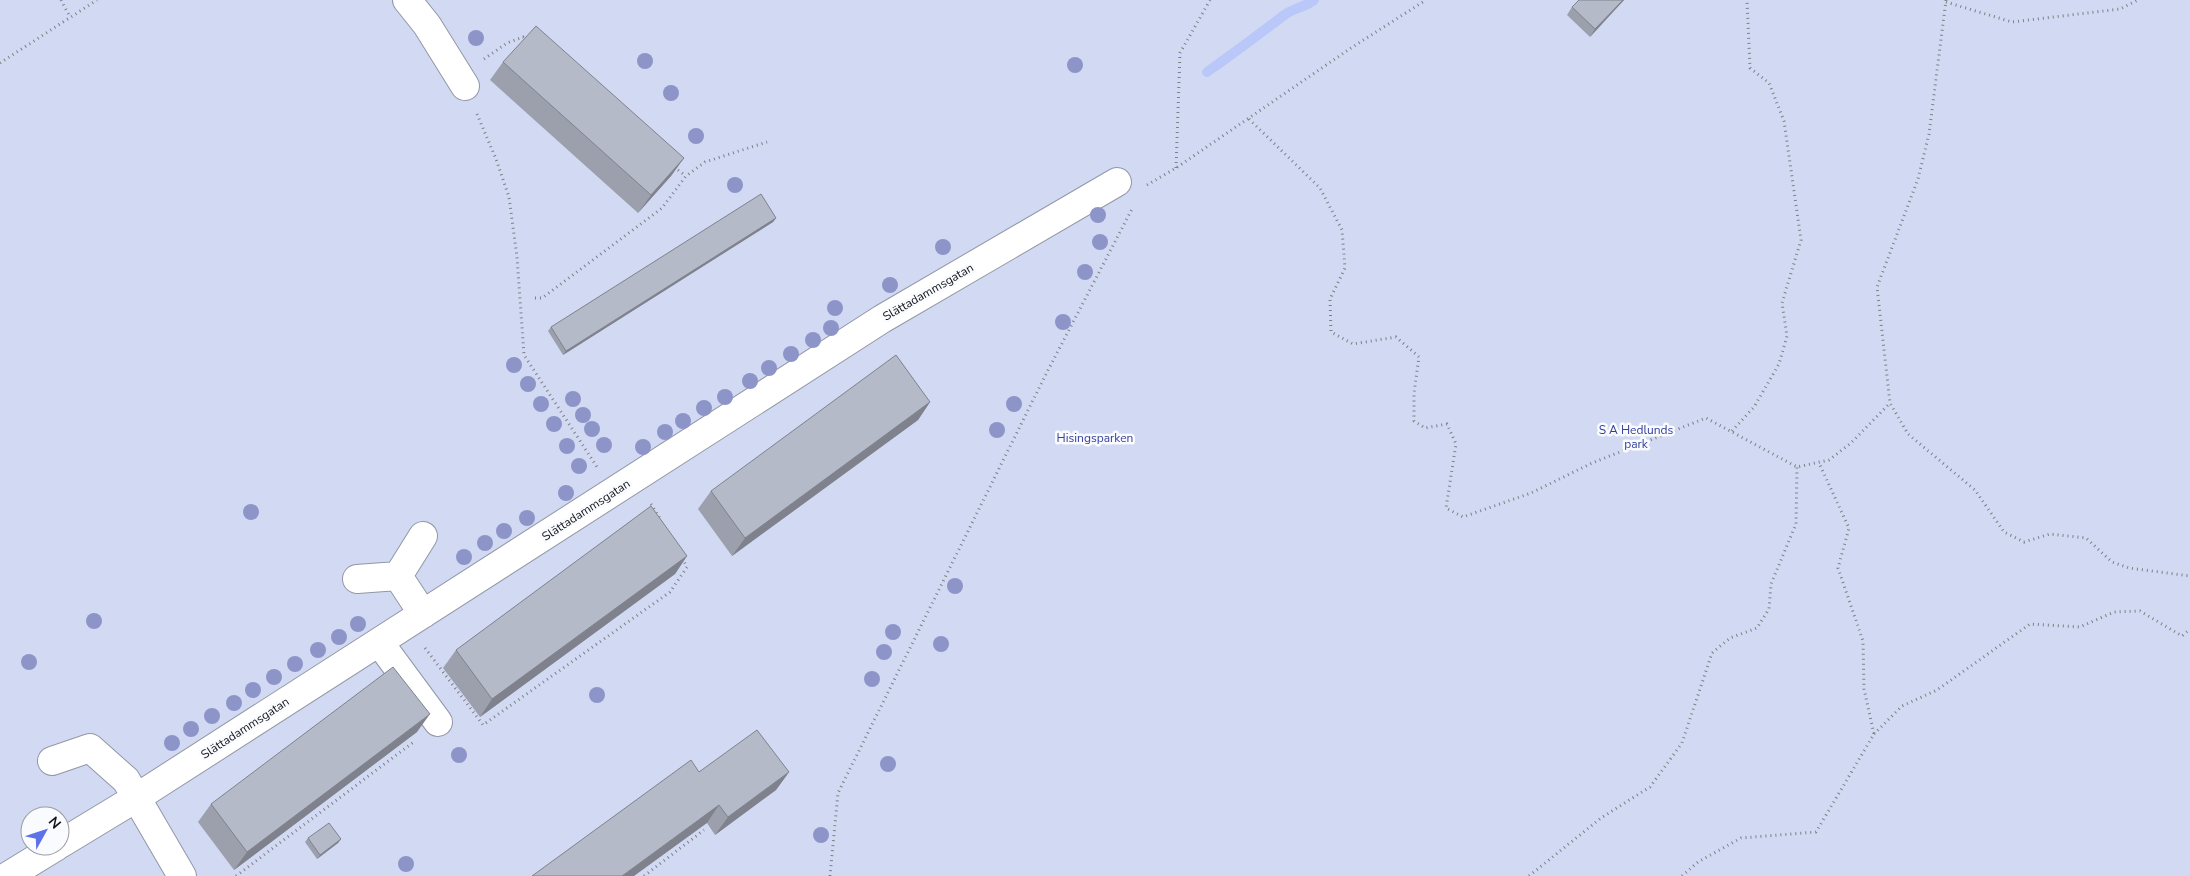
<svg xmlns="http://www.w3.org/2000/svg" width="2190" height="876" font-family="'Nunito Sans',sans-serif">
<rect width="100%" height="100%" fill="#fafbfe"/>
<!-- green -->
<path fill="#d2daf3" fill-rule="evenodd" d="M0 0H2190V876H0ZM30 816H60V846H30Z"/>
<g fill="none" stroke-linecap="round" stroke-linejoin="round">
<!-- stream -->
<path stroke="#b9c7f9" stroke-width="10" d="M1207 72C1233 54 1258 35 1283 16 1292 8 1304 8 1314 0"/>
<!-- minor casing -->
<g stroke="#9297a6" stroke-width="30">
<path id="minor" d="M407 0 427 25 465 86
M398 576 423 614
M357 579 398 576 423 536
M379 642 438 722
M52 761 90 748 126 780 182 876
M60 844 136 798 882 319 1117 182
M8 876 57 846"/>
</g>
<!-- path -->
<path stroke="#7f8084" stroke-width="3" stroke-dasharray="1 4" stroke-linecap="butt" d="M61 0 70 17
M1946 0 1929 134 1918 179 1877 287 1890 403 1908 434 1975 490 2004 532 2024 542 2050 534 2086 538 2112 562 2129 568 2190 576
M1946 2 2012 22 2120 9 2138 0
M484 59 507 43 523 37 526 39
M0 63 97 0
M477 114 496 159 509 197 517 257 524 355 597 467
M1249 119 1320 188 1342 230 1345 268 1330 299 1331 332 1353 344 1396 337 1419 357 1414 393V421L1425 428 1447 424 1456 444 1446 508 1463 517 1531 493 1592 463 1706 418 1797 467 1829 460 1851 443 1890 403
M674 167 686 176
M1176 168 1180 53 1210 0
M1147 185 1176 168 1351 48 1426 0
M535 298H542L662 208 686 176 705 162 767 142
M1732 431 1754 407 1779 364 1787 336 1782 303 1801 240 1784 121 1769 83 1750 68 1747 0
M651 504 661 520
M425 648 483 725 670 592 687 567 682 558
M1874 734 1902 706 1937 690 2030 624 2080 627 2114 612 2140 611 2182 636 2190 629
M236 876 415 741
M644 876 704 830
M830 876 838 793 1045 376 1132 209
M1529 876 1601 818 1650 787 1682 743 1712 653 1730 638 1757 628 1769 609 1771 584 1796 524 1797 467
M1682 876 1698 862 1741 838 1816 832 1874 734 1864 689 1863 641 1838 568 1849 528 1819 463"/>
<!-- minor -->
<use href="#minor" stroke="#fff" stroke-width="28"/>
</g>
<!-- trees -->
<g fill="#8d94c8">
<circle cx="476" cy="38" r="8"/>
<circle cx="645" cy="61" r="8"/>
<circle cx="1075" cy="65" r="8"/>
<circle cx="671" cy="93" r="8"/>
<circle cx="696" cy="136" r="8"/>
<circle cx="735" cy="185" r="8"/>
<circle cx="1098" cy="215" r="8"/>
<circle cx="1100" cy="242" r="8"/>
<circle cx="943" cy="247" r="8"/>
<circle cx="1085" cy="272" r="8"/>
<circle cx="890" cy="285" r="8"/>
<circle cx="835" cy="308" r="8"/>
<circle cx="1063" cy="322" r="8"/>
<circle cx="831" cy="328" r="8"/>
<circle cx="813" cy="340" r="8"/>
<circle cx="791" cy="354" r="8"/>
<circle cx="514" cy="365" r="8"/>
<circle cx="769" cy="368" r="8"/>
<circle cx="750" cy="381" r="8"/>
<circle cx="528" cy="384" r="8"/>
<circle cx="725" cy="397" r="8"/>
<circle cx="573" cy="399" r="8"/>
<circle cx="541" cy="404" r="8"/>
<circle cx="1014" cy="404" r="8"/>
<circle cx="704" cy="408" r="8"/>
<circle cx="583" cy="415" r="8"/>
<circle cx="683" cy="421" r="8"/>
<circle cx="554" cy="424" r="8"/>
<circle cx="592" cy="429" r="8"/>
<circle cx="997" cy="430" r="8"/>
<circle cx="665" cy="432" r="8"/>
<circle cx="604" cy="445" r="8"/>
<circle cx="567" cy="446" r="8"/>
<circle cx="643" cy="447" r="8"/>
<circle cx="579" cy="466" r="8"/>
<circle cx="566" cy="493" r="8"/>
<circle cx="251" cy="512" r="8"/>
<circle cx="527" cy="518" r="8"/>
<circle cx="504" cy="531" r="8"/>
<circle cx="485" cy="543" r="8"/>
<circle cx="464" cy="557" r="8"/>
<circle cx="955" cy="586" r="8"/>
<circle cx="94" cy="621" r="8"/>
<circle cx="358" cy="624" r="8"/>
<circle cx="893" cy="632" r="8"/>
<circle cx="339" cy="637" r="8"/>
<circle cx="941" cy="644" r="8"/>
<circle cx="318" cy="650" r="8"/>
<circle cx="884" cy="652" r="8"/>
<circle cx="29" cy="662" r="8"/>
<circle cx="295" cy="664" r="8"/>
<circle cx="274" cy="677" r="8"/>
<circle cx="872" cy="679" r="8"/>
<circle cx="253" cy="690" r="8"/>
<circle cx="597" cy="695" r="8"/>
<circle cx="234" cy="703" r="8"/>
<circle cx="212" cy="716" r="8"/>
<circle cx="191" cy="729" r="8"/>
<circle cx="172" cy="743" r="8"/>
<circle cx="459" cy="755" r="8"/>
<circle cx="888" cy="764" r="8"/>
<circle cx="821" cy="835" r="8"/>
<circle cx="406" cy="864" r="8"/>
</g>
<!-- wall -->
<path fill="#9ca0ad" d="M1579 0H1624L1590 37 1567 15 1572 7Z
M503 62 684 158 671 176 638 213 490 80Z
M776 218 773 222 563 355 548 331 551 327Z
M930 402 918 420 732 556 698 509 711 491Z
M687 556 675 574 480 717 443 668 456 650Z
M417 732 234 870 198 822 211 804Z
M699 772H789L776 790 715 835 707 823Z
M308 838 341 839 338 843 317 859 305 842Z"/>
<!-- shaded-wall -->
<path fill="#7f828d" d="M1623 0H1624L1590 37 1595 29Z
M684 158 671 176 638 213 651 195Z
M776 218 773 222 563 355 566 351Z
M930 402 918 420 732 556 745 538Z
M687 556 675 574 480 717 492 699Z
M430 714 417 732 234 870 247 852Z
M789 772 776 790 715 835 728 817Z
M719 805 707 823 634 876H622Z
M341 839 338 843 317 859 320 855Z"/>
<!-- building -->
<path fill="#b5bac9" stroke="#7f828d" d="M1579 0H1623L1595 29 1572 7Z
M536 26 684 158 651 195 503 62Z
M761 194 776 218 566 351 551 327Z
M896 355 930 402 745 538 711 491Z
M651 506 687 556 492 699 456 650Z
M393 667 430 714 247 852 211 804Z
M757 730 789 772 728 817 719 805 622 876H532L691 760 699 772Z
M329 823 341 839 320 855 308 838Z"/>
<g text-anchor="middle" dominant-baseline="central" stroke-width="5" stroke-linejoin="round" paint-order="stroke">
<!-- street labels -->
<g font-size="12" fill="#121319" stroke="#fafbfe">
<text transform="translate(928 292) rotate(-30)">Slättadammsgatan</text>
<text transform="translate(586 510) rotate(-33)">Slättadammsgatan</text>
<text transform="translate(245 728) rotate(-33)">Slättadammsgatan</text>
</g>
<!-- park labels -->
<g font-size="12" fill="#343f9c" stroke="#fafbfe">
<text x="1636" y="430">S A Hedlunds<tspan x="1636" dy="14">park</tspan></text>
<text x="1095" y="438">Hisingsparken</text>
</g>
</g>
<!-- north arrow -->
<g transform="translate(45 831) rotate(50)"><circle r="24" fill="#fafbfe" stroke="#9d9ea2"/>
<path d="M0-4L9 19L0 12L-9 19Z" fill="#5d71e8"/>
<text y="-8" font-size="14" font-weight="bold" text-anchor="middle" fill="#121319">N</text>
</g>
</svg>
